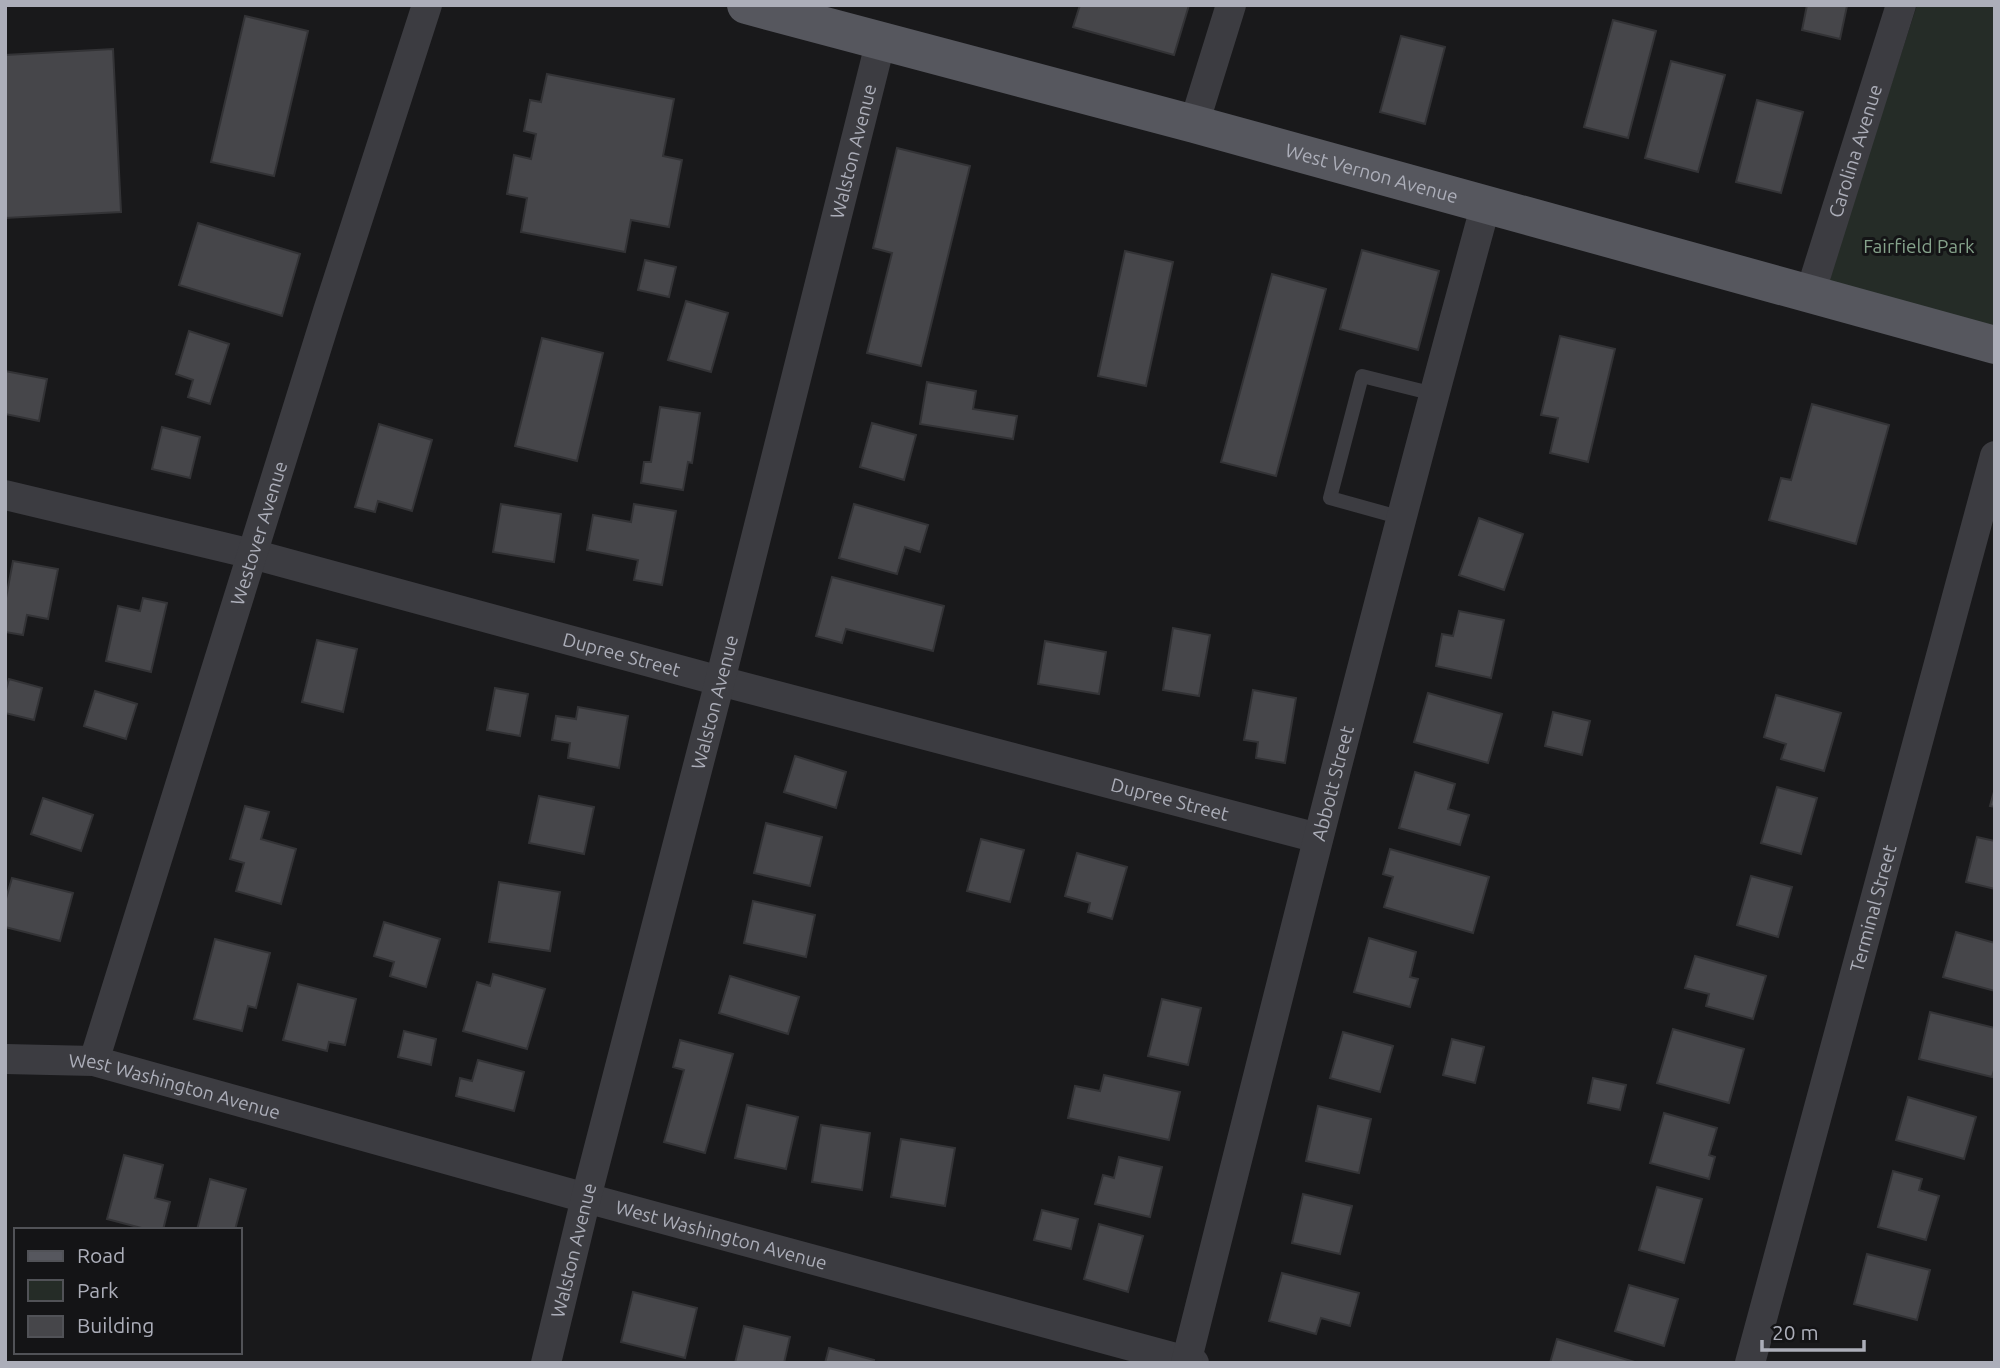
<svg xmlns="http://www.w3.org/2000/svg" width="2000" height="1368" font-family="Ubuntu,sans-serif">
<rect width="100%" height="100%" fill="#19191b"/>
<!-- green -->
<path fill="#252c27" d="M1917 5H1995V346L1822 297Z"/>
<!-- building -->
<path fill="#46464a" stroke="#333336" stroke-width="2" d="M1080 5H1189L1174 55 1073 27Z
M1807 5 1847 6 1840 39 1802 30Z
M245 16 308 31 274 176 211 162Z
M1613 20 1656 31 1628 138 1584 127Z
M1401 36 1445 47 1425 124 1380 112Z
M113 49 121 212 5 218V55Z
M1671 61 1725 75 1698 172 1645 158Z
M547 74 674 99 663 156 682 160 669 227 631 220 625 252 521 232 527 198 507 194 514 155 531 159 536 134 524 131 530 100 541 102Z
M1757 100 1803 112 1781 193 1736 182Z
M897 148 970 166 921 366 867 353 892 253 873 248Z
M198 223 300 254 282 316 179 285Z
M1362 250 1439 271 1418 350 1340 329Z
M1125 251 1173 262 1146 386 1098 376Z
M645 260 676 267 669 297 638 290Z
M1272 274 1326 289 1276 476 1221 462Z
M686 301 728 313 711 372 668 360Z
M189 331 229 344 210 404 188 397 193 380 176 374Z
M1560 336 1615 349 1588 462 1550 453 1558 418 1541 415Z
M542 338 603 353 577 461 515 446Z
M5 371 47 379 39 421 5 414Z
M927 382 976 391 973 409 1017 416 1013 439 920 424Z
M1812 404 1889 425 1856 544 1769 520 1781 478 1791 480Z
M660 407 700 413 692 463 688 462 683 490 641 483 644 462H651Z
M872 423 916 435 904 480 860 467Z
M379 424 432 440 412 511 378 501 375 512 355 507Z
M162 427 200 437 190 478 152 469Z
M501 504 561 514 554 562 493 552Z
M634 504 676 511 662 585 634 580 638 560 587 550 593 515 631 522Z
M854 504 928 525 920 552 905 547 897 574 839 558Z
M1479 518 1523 534 1504 590 1459 575Z
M13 561 58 569 48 619 27 615 23 635 5 632V603Z
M832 577 944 606 933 651 846 629 842 643 816 636Z
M143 598 167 603 151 672 106 661 118 606 140 611Z
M1459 611 1504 620 1491 678 1436 666 1442 634 1453 636Z
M1173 628 1210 635 1199 696 1163 690Z
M317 640 357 649 343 712 302 702Z
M1045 641 1106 652 1099 694 1038 684Z
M9 679 42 688 34 720 5 713V693Z
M495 688 528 694 520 736 487 730Z
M1253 690 1296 698 1285 763 1256 758 1258 742 1244 740Z
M95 691 137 704 126 739 84 726Z
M1428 693 1502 714 1488 763 1414 742Z
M1776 695 1841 713 1824 771 1781 759 1786 744 1764 737Z
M578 707 628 716 619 768 568 758 570 743 552 740 556 716 576 719Z
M1553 712 1590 721 1582 755 1545 746Z
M795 756 846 772 836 808 784 792Z
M1415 772 1455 784 1448 809 1469 815 1460 845 1399 828Z
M1777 787 1817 798 1801 854 1761 843Z
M1995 788V807L1990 806Z
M539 796 594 807 584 854 529 843Z
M43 798 93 815 81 851 31 834Z
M245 806 269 812 261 839 296 849 281 904 236 891 244 863 230 859Z
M766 823 822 837 810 886 754 873Z
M1977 837 1995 841V889L1966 882Z
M981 839 1024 850 1010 902 967 891Z
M1390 849 1489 877 1473 933 1384 907 1393 877 1383 874Z
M1077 853 1127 867 1112 919 1088 912 1090 903 1065 896Z
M1751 876 1792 887 1778 937 1737 925Z
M12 878 73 893 60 941 5 927V902Z
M499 882 560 892 550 951 489 942Z
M753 901 815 915 806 957 744 943Z
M384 922 440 939 426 987 390 976 394 962 374 956Z
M1956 932 1995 943V991L1943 977Z
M1369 938 1416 952 1410 977 1418 979 1410 1007 1354 992Z
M215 939 270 953 256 1008 248 1006 242 1031 194 1019Z
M1695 956 1766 976 1753 1019 1706 1006 1709 994 1685 988Z
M493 974 545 989 527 1049 463 1031 477 982 490 986Z
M730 976 799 997 788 1034 719 1013Z
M298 984 356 999 345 1045 329 1042 327 1051 283 1040Z
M1162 999 1201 1008 1188 1065 1148 1056Z
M1930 1012 1995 1028V1067L1992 1077 1919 1059Z
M1673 1029 1744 1049 1729 1103 1657 1083Z
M404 1031 436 1039 431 1065 398 1057Z
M1343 1032 1393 1046 1380 1092 1330 1078Z
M1452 1039 1484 1047 1475 1083 1443 1075Z
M680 1040 733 1054 705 1153 664 1142 684 1070 673 1067Z
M478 1060 524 1072 514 1111 456 1096 460 1078 472 1081Z
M1104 1075 1180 1092 1169 1140 1068 1118 1075 1086 1100 1091Z
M1593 1078 1626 1085 1620 1110 1588 1103Z
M1908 1097 1976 1117 1964 1159 1896 1140Z
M747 1105 798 1117 786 1169 735 1158Z
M1318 1106 1371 1119 1359 1173 1306 1161Z
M1664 1113 1717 1128 1709 1155 1715 1157 1709 1179 1650 1163Z
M821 1125 870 1133 862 1190 812 1182Z
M901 1139 955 1148 945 1206 891 1197Z
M124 1155 163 1165 155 1198 170 1202 163 1230H149L107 1219Z
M1119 1157 1162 1167 1150 1217 1095 1204 1103 1175 1114 1178Z
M1893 1171 1922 1179 1919 1190 1939 1196 1926 1240 1878 1227Z
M210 1179 246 1189 235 1230H197Z
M1657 1187 1702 1199 1684 1263 1639 1250Z
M1303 1194 1352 1206 1340 1254 1292 1243Z
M1042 1210 1078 1219 1071 1249 1034 1240Z
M1099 1224 1143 1236 1128 1292 1084 1279Z
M1867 1254 1930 1270 1917 1320 1854 1304Z
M1282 1273 1359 1293 1350 1326 1321 1318 1316 1334 1269 1321Z
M1629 1285 1678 1299 1664 1346 1615 1331Z
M633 1292 697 1308 685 1358 621 1342Z
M744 1326 790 1337 784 1363H735Z
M1557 1339 1638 1363H1550Z
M829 1348 874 1360 873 1363H825Z"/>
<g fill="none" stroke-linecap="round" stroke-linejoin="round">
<!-- service -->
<path stroke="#3c3c41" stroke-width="14" d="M1402 518 1330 498 1362 376 1434 394"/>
<!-- minor -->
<g stroke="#3c3c41" stroke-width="30">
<path d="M1194 124 1231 5"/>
<path id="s1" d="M1810 294 1901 5"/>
<path id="s2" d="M5 495 252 554 720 681 1318 838"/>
<path id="s3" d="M5 1059 94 1061 586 1198 1194 1363"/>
<path id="s4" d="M94 1061 328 311 427 5"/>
<path id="s5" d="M546 1363 586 1198 720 681 881 40"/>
<path id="s6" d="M1186 1363C1283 976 1380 589 1486 204"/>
<path id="s7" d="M1750 1363 1995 456"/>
</g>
<!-- primary -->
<path stroke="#56575e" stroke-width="38" id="s8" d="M746 5 1194 124 1995 345"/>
</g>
<g text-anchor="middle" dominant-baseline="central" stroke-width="6" stroke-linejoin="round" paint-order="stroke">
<!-- street labels -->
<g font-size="19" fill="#acaeb9" stroke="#141416">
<text stroke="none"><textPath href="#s1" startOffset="150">Carolina Avenue</textPath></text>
<text stroke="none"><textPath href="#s5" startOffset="1250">Walston Avenue</textPath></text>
<text stroke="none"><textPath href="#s8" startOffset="648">West Vernon Avenue</textPath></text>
<text stroke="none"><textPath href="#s4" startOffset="553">Westover Avenue</textPath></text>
<text stroke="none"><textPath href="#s2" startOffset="637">Dupree Street</textPath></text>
<text stroke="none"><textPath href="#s5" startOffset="682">Walston Avenue</textPath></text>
<text stroke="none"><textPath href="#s6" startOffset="598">Abbott Street</textPath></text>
<text stroke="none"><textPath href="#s2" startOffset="1204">Dupree Street</textPath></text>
<text stroke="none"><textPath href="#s7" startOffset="471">Terminal Street</textPath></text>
<text stroke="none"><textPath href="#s3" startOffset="173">West Washington Avenue</textPath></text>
<text stroke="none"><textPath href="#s3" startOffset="740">West Washington Avenue</textPath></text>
<text stroke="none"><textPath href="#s5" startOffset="116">Walston Avenue</textPath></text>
</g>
<!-- park labels -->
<g font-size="19" fill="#85a28b" stroke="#141416">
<text x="1919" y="246">Fairfield Park</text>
</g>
</g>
<!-- border -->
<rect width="2000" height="1368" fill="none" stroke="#acaeb9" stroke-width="14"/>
<!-- legend -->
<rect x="14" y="1228" width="228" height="126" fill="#141416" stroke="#515257" stroke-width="2"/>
<rect x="28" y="1251" width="35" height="10" fill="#56575e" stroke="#515257" stroke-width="2"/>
<text x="77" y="1263" font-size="21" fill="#acaeb9">Road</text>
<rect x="28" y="1280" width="35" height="21" fill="#252c27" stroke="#515257" stroke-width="2"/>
<text x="77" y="1298" font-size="21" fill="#acaeb9">Park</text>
<rect x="28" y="1316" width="35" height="21" fill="#46464a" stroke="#515257" stroke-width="2"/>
<text x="77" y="1333" font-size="21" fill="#acaeb9">Building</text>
<!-- scale -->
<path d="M1762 1340v10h102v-10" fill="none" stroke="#acaeb9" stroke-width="3.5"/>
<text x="1772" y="1340" font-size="21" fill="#acaeb9" stroke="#141416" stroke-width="5" paint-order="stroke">20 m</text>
</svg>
